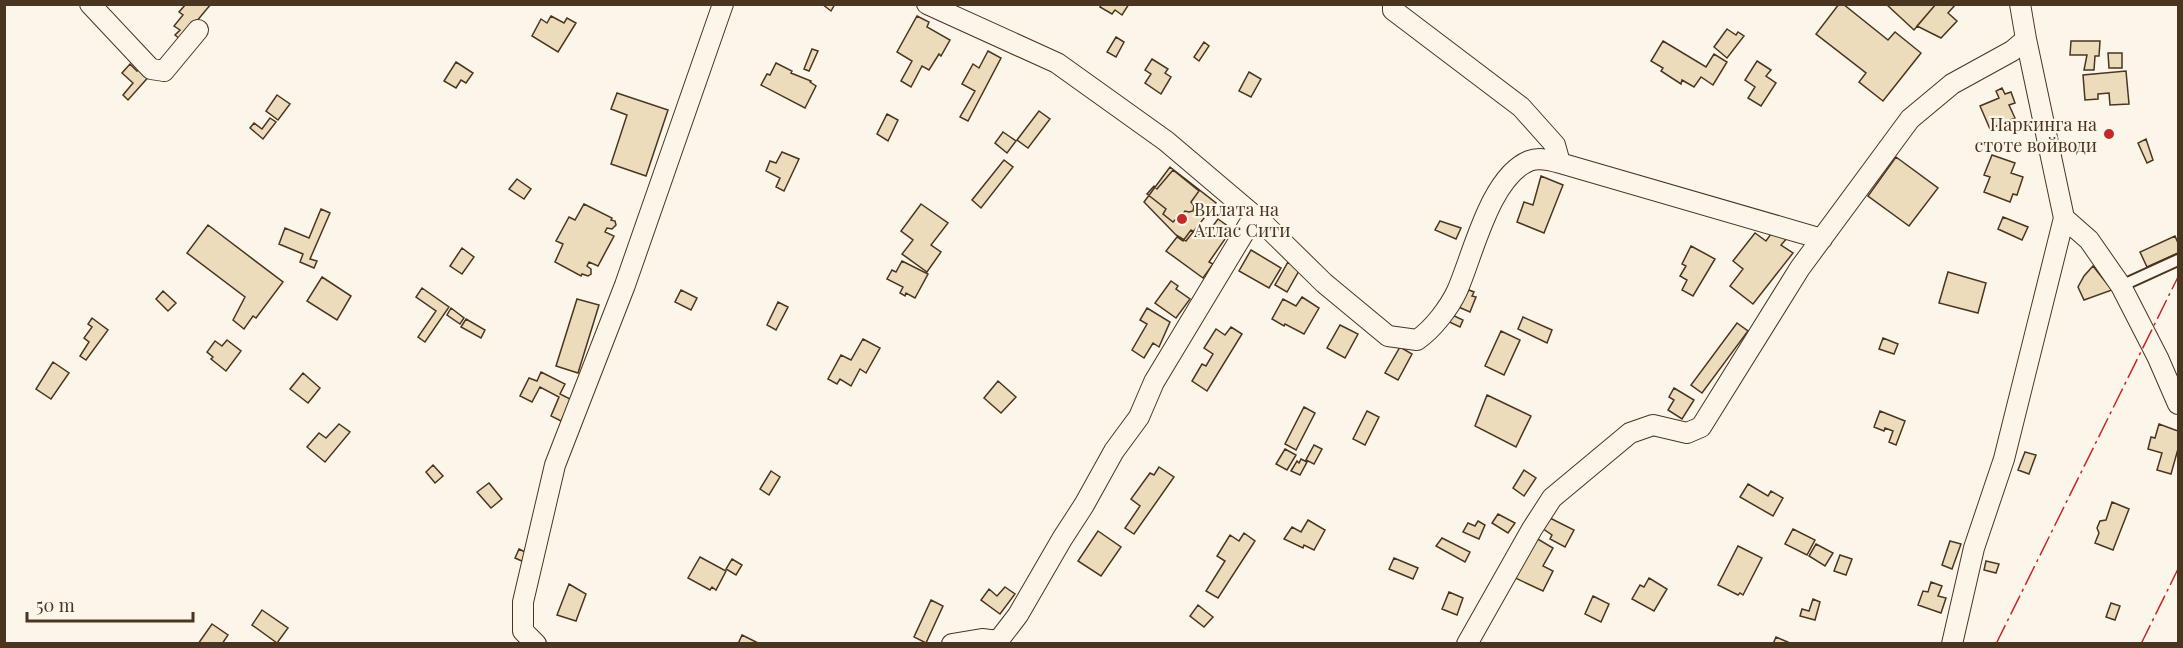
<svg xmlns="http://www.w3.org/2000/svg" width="2183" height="648" font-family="'Playfair Display',serif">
<rect width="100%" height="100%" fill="#fbf6e9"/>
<!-- building -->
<path fill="#ecdcbc" stroke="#4a3520" stroke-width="1.5" d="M186 4H211L181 40 175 35 180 30 174 26 183 15 179 12Z
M822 4H835L831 11Z
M1102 4H1129L1122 15 1115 10 1112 14 1100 7Z
M1839 4H1843L1888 40 1895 32 1921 53 1883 101 1859 82 1866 73 1816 34Z
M1886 4H1936L1914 30Z
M1936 4H1956L1948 13 1957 21 1941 38 1917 26Z
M551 16 564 23 567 18 576 23 558 52 532 36 541 19 547 23Z
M917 16 929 22 927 27 950 40 941 56 939 54 929 70 922 66 911 87 901 81 912 61 897 52Z
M1727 29 1736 35 1738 32 1744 36 1727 58 1714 47Z
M1116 37 1124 42 1116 57 1107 52Z
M1663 41 1706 67 1714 54 1727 62 1713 85 1701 77 1694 87 1682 80 1681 84 1661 71 1663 68 1651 61Z
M2071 41H2100L2099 56H2095L2094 70H2084L2087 55H2070Z
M1204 42 1209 46 1199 61 1194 57Z
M812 49 818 51 809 71 804 69Z
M988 51 1001 58 968 121 960 117 975 91 962 84 973 64 979 68Z
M2108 53H2122V68H2109Z
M1152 59 1168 69 1165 73 1171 77 1161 94 1145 83 1151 74 1145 70Z
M1757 61 1771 70 1766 76 1776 83 1761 106 1748 98 1755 87 1745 80Z
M456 62 473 73 466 83 461 80 456 88 444 81Z
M776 63 792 71 791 73 811 81 810 82 816 86 805 108 761 85 767 74 770 75Z
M130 64 137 71 142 64 152 73 128 100 123 95 133 83 122 73Z
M2126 71 2129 104 2110 105 2109 93 2098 94V99L2085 100 2083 75Z
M1249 72 1261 79 1251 97 1239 91Z
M2002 88 2005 94 2011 92 2015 103 2009 105 2015 118 1990 129 1980 106 1999 98 1996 91Z
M617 93 668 110 646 176 611 164 627 115 611 109Z
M277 95 290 104 278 120 266 111Z
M1039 111 1050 119 1028 148 1017 140Z
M887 114 898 120 888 141 877 134Z
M270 118 276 122 263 139 250 128 254 123 262 129Z
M1003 132 1016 141 1007 153 995 143Z
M2146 139 2153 160 2147 163 2138 143Z
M782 152 799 159 784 191 776 187 780 178 766 171 770 161 776 163Z
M1992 155 2015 163 2011 173 2023 177 2017 195 2013 194 2010 202 1984 192 1990 177 1984 175Z
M1896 157 1938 188 1909 226 1868 196Z
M1004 160 1013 167 981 208 972 200Z
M1170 167 1216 203 1186 241 1176 235 1144 202Z
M1173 170 1199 191 1191 202 1194 206 1193 211 1189 212 1185 211 1178 220 1177 218 1173 222 1163 214 1166 209 1147 194 1154 186 1157 189Z
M1541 176 1563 185 1544 233 1517 222 1524 202 1533 205Z
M517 179 531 189 524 199 509 189Z
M584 204 612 218 611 220 615 221 616 225 612 229 607 228 605 232 614 236 598 266 589 262 587 266 591 269V274L588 276 582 274 581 276 555 262 563 244 556 241 563 228 569 217 575 220Z
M921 204 948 223 931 245 941 252 927 272 902 254 913 240 901 231Z
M321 209 330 213 310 259 317 261 314 268 300 262 303 254 279 244 285 228 309 238Z
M2003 217 2028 227 2022 240 1998 229Z
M1218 219 1232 229 1209 262 1213 264 1203 278 1166 251 1177 237 1183 241 1191 230 1199 235 1202 230 1207 234Z
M1440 221 1461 228 1456 239 1435 230Z
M208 225 283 282 256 318 253 316 244 329 233 320 245 297 187 253Z
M1776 227 1788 237 1781 245 1793 253 1753 304 1730 286 1743 269 1733 261 1755 233 1766 241Z
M2175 236 2178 243V253L2147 267 2140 252Z
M1691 246 1715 259 1693 296 1682 290 1687 280 1680 276 1686 266 1682 264Z
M462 248 474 257 462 274 450 266Z
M1251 250 1281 268 1269 288 1239 271Z
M902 261 928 274 915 298 906 293 905 296 900 293 903 287 887 279 892 270 896 272Z
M1288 262 1300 269 1287 292 1275 285Z
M2093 266 2112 290 2084 300 2078 287 2084 276Z
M1948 272 1986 283 1978 313 1939 303Z
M322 277 351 296 337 320 307 301Z
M1171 281 1178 286 1176 289 1190 299 1176 318 1155 303Z
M422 288 449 307 425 342 418 337 436 311 416 297Z
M681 290 697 298 691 310 675 302Z
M1469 290 1474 292 1472 296 1476 297 1470 312 1454 305 1460 291 1466 294Z
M163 291 176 303 168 311 156 299Z
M1302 297 1319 308 1304 334 1285 324 1284 326 1272 319 1283 299 1296 306Z
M577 299 599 305 578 373 556 366Z
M778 302 788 307 776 330 767 325Z
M451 308 464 318 460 324 447 315Z
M1147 308 1170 322 1159 347 1153 343 1144 358 1132 350 1147 324 1140 320Z
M1446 312 1463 320 1460 327 1443 319Z
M1523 317 1552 330 1547 343 1518 329Z
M92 318 108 330 86 360 80 356 89 342 84 338 92 327 88 324Z
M466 319 485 330 481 338 461 327Z
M1737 323 1748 331 1702 393 1691 385Z
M1340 325 1358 334 1345 358 1327 348Z
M1231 327 1242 334 1207 391 1192 381 1202 364 1206 366 1213 354 1204 348 1216 329 1225 335Z
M1501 331 1520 340 1504 375 1485 366Z
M1883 338 1898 344 1894 354 1879 349Z
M863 339 880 348 866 373 860 369 851 386 840 379 837 384 828 379 841 355 851 360Z
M227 340 241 351 226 371 211 359 213 357 207 352 215 341 222 346Z
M1400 347 1412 354 1398 380 1385 373Z
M53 362 69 373 51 399 36 389Z
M541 372 565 384 560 394 572 400 561 421 551 416 559 397 540 387 532 402 520 396 529 378 537 381Z
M303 373 320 388 308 403 290 389Z
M998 381 1016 397 1001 413 984 398Z
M1674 388 1694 400 1682 419 1668 410 1674 400 1669 397Z
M1487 395 1531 416 1516 447 1475 426Z
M1304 407 1315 413 1296 450 1285 444Z
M1367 411 1379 417 1365 445 1353 439Z
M1880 411 1905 421 1896 445 1889 442 1893 431 1885 428 1884 431 1874 427Z
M339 424 350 432 325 462 307 447 319 433 326 438Z
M2159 424 2178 431V449L2171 474 2157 470 2162 453 2148 449 2151 437 2155 438Z
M1314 445 1322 449 1314 464 1306 460Z
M1285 449 1296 455 1287 470 1276 464Z
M2025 452 2036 455 2029 474 2018 470Z
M1301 459 1307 462 1300 475 1291 471 1297 461 1299 463Z
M433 465 443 476 435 483 426 472Z
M1159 467 1174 477 1134 534 1125 528 1140 506 1131 499 1150 473 1154 475Z
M1524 470 1536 478 1524 496 1513 488Z
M771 471 780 477 769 495 760 489Z
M489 483 502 499 491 508 477 492Z
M1748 484 1768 496 1771 491 1783 498 1773 516 1740 497Z
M2112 502 2129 509 2113 550 2095 543 2099 533 2097 528 2100 521 2106 520Z
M1498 514 1515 523 1508 533 1492 523Z
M1542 514 1574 530 1565 547 1550 539 1552 535 1536 524Z
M1308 520 1325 530 1314 550 1304 545 1303 548 1284 539 1292 527 1301 532Z
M1478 521 1485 525 1479 539 1463 532 1468 523 1475 526Z
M1793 529 1815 540 1807 555 1785 544Z
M1098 531 1121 547 1101 576 1078 561Z
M1244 533 1255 541 1218 598 1206 591 1225 561 1217 556 1230 535 1239 541Z
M1531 535 1553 548 1543 566 1553 571 1543 591 1511 576Z
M1442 538 1470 552 1465 562 1436 546Z
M1950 541 1961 544 1952 569 1942 565Z
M1816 544 1833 553 1825 566 1809 556Z
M1738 546 1762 558 1743 595 1740 593 1738 595 1718 585Z
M519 549 527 553 524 562 515 558Z
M1840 555 1852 559 1846 575 1834 571Z
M700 557 726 571 716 590 712 587 710 590 688 578Z
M1394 558 1418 568 1413 579 1389 569Z
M732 559 742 565 736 575 726 569Z
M1986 561 1999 564 1996 573 1984 570Z
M1649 578 1667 589 1654 611 1632 599 1640 585 1644 587Z
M1931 582 1942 586 1938 596 1946 598 1941 613 1918 605 1923 591 1928 592Z
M569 584 586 594 576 621 557 615Z
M1005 587 1015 594 1000 614 981 600 989 589 997 596Z
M1449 592 1463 598 1457 615 1442 609Z
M1593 596 1609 604 1601 622 1585 614Z
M1813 599 1820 602 1815 620 1800 616 1802 609 1809 611Z
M931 600 943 606 926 643 914 637Z
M2111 603 2120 606 2115 620 2106 617Z
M1198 605 1213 617 1204 627 1190 616Z
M262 610 288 628 277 643 252 625Z
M212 624 228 635 222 644H198Z
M742 635 760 644H738Z
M1776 637 1790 643V644H1773Z"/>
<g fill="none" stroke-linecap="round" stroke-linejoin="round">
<!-- service casing -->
<g stroke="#4a3520" stroke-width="14">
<path id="service" d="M2121 286 2178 260"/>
</g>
<!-- minor casing -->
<g stroke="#4a3520" stroke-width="22">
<path id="minor" d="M90 4 151 69 164 71 198 30
M927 4 1057 63 1166 141 1264 224 1324 283 1388 336 1417 340C1433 329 1449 308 1457 291 1473 255 1490 177 1529 161 1539 157 1550 160 1560 163
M1393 4V10L1521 107 1555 145 1560 163 1822 239
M2064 218 2089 240 2121 286 2158 358 2178 404
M536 644 523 631V602L555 465 625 285 723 4
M952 644 982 639 998 641 1018 615 1062 539 1084 505 1114 451 1139 417 1154 382 1254 216
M1467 644 1532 529 1552 498 1630 433 1653 425 1687 433 1701 427 1800 268 1910 119 1952 84 2012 51 2026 39 2020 4
M1952 644 1974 548 2004 459 2064 218 2026 39"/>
</g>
<!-- service -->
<use href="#service" stroke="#fbf6e9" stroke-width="10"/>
<!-- minor -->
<use href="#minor" stroke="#fbf6e9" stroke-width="20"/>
<!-- power -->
<path stroke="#c62828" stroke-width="1.5" stroke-dasharray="21 4.5 3 4.5" stroke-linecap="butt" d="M1996 644 2178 277
M2141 644 2178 569"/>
</g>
<!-- markers -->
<g fill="#c62828" stroke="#fbf6e9" stroke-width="2">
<circle cx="2109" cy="134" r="6"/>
<circle cx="1182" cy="219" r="6"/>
</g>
<g text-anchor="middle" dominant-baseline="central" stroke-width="4.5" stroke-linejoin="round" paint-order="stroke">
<!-- poi labels -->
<g font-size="18" fill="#4a3520" stroke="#fbf6e9" text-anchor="end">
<text x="2097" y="124">Паркинга на<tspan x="2097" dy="21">стоте войводи</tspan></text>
<text x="1194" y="209" text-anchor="start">Вилата на<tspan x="1194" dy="21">Атлас Сити</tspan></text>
</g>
</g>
<!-- border -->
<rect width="2183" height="648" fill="none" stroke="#4a3520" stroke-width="12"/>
<!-- scale -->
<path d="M27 612v9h166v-9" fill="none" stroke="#4a3520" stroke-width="3"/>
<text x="36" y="612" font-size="18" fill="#4a3520" stroke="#fbf6e9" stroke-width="4.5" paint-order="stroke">50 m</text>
</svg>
